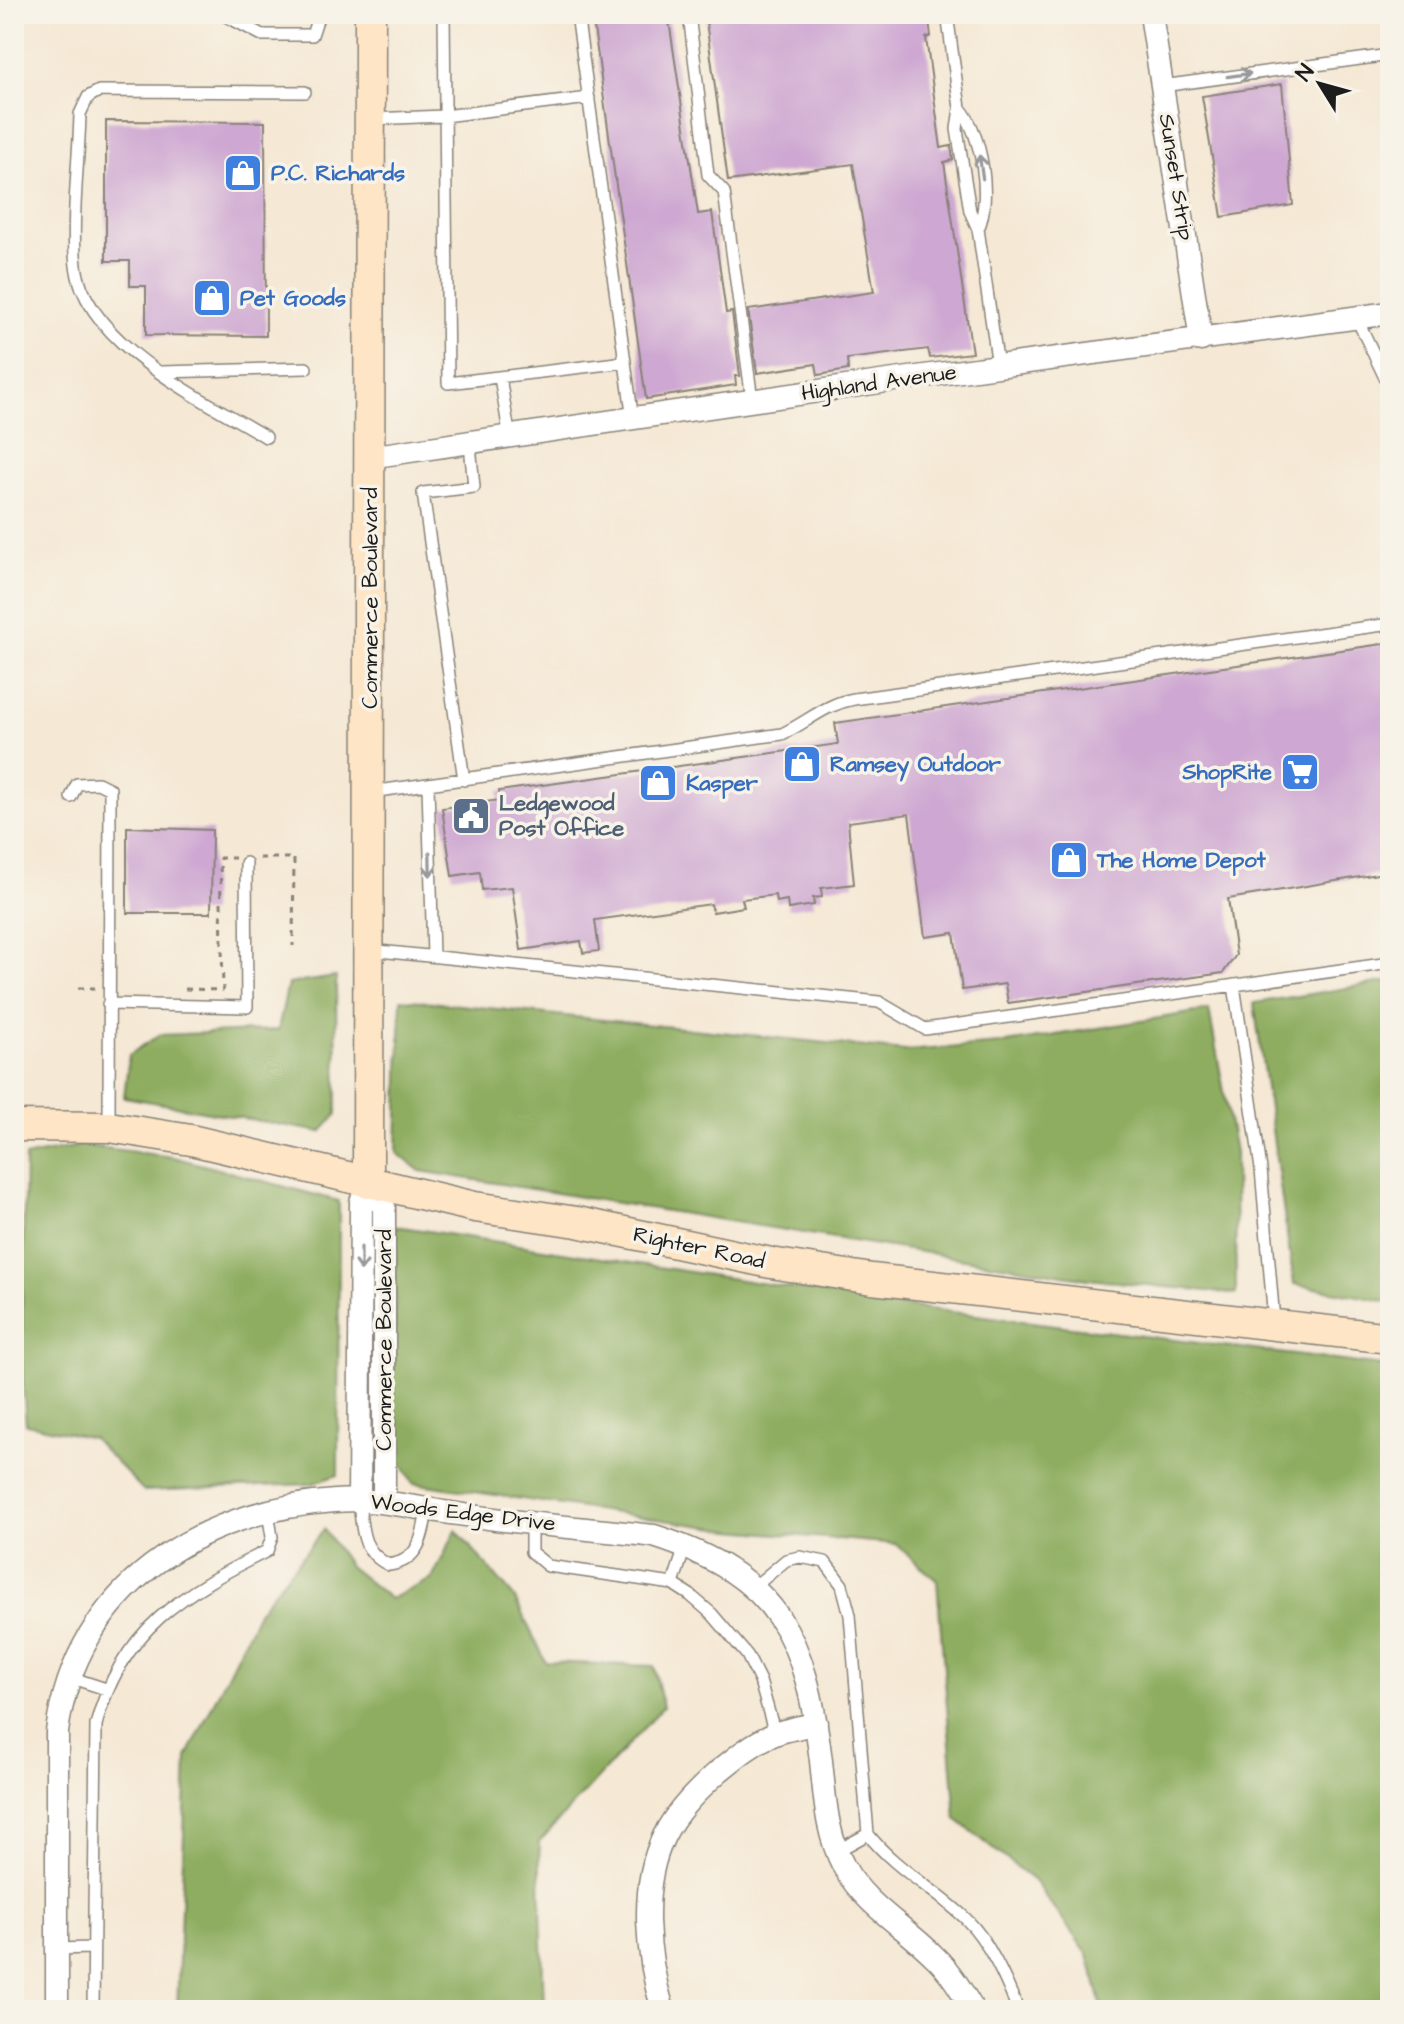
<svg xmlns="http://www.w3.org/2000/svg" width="1404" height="2024" font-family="'Architects Daughter',sans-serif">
<rect width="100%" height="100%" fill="#f7f3e8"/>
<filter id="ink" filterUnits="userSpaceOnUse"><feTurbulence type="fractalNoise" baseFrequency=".0125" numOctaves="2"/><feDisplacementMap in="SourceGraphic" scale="16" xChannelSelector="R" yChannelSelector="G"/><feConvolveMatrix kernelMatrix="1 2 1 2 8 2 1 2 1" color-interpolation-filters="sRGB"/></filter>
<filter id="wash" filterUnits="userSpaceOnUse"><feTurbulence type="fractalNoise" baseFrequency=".006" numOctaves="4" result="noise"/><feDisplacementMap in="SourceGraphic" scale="32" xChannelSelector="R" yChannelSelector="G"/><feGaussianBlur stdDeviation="1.8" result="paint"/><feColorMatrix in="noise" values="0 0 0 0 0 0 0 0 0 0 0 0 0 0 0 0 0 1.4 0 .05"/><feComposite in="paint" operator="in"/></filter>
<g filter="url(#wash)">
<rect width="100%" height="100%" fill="#f5e8d4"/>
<!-- forest -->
<path fill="#8ead60" stroke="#55643e" stroke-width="2" d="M336 977 337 1114 321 1132 124 1097 129 1055 159 1035 278 1030 288 984Z
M1390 981V1302L1294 1284 1254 1003Z
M401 999 905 1051 1001 1044 1209 1010 1235 1152 1236 1294 1088 1279 420 1171 397 1153Z
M82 1145 173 1157 339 1201 338 1475 311 1484 144 1491 92 1438 26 1424 21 1357 25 1157Z
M396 1226 920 1308 1390 1367V2010H1103L1088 1955 1034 1881 956 1819 937 1581 896 1544 731 1530 413 1483 393 1450Z
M324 1529 349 1566 390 1599 432 1579 456 1530 514 1597 546 1662 654 1666 663 1707 539 1842 544 2010H177L187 1757 259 1610Z"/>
<g id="blocks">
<!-- building -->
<path fill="#cea7d2" d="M592 14H668L698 214 712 212 726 313 732 312 740 376H735L736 385 646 399Z
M705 14H928L931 36 926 38 941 148 951 146 953 160 944 162 972 353 930 358 928 349 847 359 848 370 818 375 816 364 757 373 748 310 874 292 853 164 728 181Z
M1282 84 1293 205 1222 217 1202 96Z
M106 121 265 122 266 336 146 335V286H130V261H106Z
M1390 643V872L1228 899 1236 955 1223 973 1008 1003 1005 984 962 990 954 933 925 937 909 814 848 822 854 884 821 888 822 897 813 898 814 905 788 909 787 900 776 902 775 895 742 899 744 907 713 912 711 904 595 920 599 951 583 953 581 941 521 950 512 887 482 890 480 872 452 876 442 808 500 800 499 791 838 744 835 723Z
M127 827 212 830 211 913H127Z"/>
</g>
</g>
<g filter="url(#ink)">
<use href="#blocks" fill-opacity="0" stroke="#888278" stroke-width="2"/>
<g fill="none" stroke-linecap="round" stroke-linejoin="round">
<!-- lane casing -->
<g stroke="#888278" stroke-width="14">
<path id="lane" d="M222 14 262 35H312L319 14
M444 14 448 383 625 362
M577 14 633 420
M689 14 708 175 724 192 752 400
M947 14 960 108 957 129 970 211 978 229 998 366
M1162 86 1390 55
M960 108C982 133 992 199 978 229
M371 119 444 116 589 98
M1356 317 1390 388
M161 372 306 368
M500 377 510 439
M266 437C205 400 86 345 76 266 71 223 79 159 80 114L88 97 99 91 305 92
M464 780 423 493 474 487 470 445
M428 786 433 956
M371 792 782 734C808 722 825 704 854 699L1390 624
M71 797 77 784 98 783 110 789 109 1127
M369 950 879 1002 925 1029 1390 963
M1234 985 1261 1169 1274 1321
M108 1004 247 1007 246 863
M359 1500C362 1529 361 1552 389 1565 420 1561 423 1535 427 1509
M531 1522V1552L548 1566 673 1584 690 1595 712 1614 747 1655 760 1681 775 1734
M673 1584 685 1547
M754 1587 786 1560 800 1557 825 1562 842 1585 850 1615 868 1834C895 1869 935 1889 966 1919 989 1941 1006 1980 1018 2010
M69 1677 106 1689
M837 1851 868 1834
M56 1949 92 1948
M93 2010 96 1725C121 1629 183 1593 267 1551L272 1537 268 1512"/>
</g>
<!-- street casing -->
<g stroke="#888278" stroke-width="25">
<path id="street" d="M1151 14 1201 340
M369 457 887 381 1390 313
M368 1183 384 1207V1501
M359 1500 361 1202 368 1183
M57 2010V1732C76 1588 198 1510 335 1501 373 1498 407 1506 444 1512 513 1523 584 1528 654 1536 779 1576 806 1637 821 1761 825 1798 826 1833 844 1867 865 1905 903 1925 934 1956 950 1971 962 1991 973 2010
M663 2010C647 1958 639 1887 664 1836 676 1811 699 1789 719 1771 736 1757 754 1742 775 1734 788 1729 803 1727 816 1723"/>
</g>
<!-- secondary casing -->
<g stroke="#888278" stroke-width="33">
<path id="secondary" d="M14 1126 109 1127 191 1140 475 1207 577 1222 771 1263 872 1279 1390 1338
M368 1183 370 14"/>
</g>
<!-- path -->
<path stroke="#888278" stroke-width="3" stroke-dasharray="6 6" stroke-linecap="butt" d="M259 858H294L293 946
M78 988H95
M185 989 223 990 220 858H235"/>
<!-- lane -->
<use href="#lane" stroke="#fff" stroke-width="11"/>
<!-- street -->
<use href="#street" stroke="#fff" stroke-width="22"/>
<!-- secondary -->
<use href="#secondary" stroke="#fde5c5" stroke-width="30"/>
</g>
<!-- one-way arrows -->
<defs><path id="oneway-shaft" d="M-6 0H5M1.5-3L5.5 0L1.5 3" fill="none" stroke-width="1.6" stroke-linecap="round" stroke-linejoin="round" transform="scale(2)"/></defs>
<g stroke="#999">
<use href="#oneway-shaft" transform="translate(1239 75) rotate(-8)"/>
<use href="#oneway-shaft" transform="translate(981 167) rotate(-98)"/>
<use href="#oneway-shaft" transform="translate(430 864) rotate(89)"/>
<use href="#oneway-shaft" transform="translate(361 1259) rotate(90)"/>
</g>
</g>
<!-- icons -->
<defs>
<g id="shop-square" transform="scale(2)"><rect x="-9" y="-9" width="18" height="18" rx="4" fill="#3f7fe0" stroke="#f7f3e8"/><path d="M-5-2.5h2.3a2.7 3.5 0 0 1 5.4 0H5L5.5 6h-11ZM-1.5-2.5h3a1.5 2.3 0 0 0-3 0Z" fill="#fff"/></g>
<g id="supermarket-square" transform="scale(2)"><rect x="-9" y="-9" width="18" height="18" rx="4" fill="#3f7fe0" stroke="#f7f3e8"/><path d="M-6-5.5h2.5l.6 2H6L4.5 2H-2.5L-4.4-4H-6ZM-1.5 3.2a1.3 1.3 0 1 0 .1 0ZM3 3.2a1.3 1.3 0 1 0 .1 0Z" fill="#fff"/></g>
<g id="civic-square" transform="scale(2)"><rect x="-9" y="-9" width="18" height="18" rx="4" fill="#5c6f8a" stroke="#f7f3e8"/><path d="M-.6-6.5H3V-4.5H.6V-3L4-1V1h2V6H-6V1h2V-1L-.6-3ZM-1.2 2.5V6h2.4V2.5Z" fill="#fff"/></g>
</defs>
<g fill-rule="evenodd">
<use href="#shop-square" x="243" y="173"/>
<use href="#shop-square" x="212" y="298"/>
<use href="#shop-square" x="802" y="764"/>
<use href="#supermarket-square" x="1300" y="772"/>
<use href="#shop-square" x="658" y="783"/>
<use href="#civic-square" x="471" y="816"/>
<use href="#shop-square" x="1069" y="860"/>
</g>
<g text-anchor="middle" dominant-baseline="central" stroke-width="7" stroke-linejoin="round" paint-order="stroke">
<!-- shop labels -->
<g font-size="22" font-weight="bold" fill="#366cbe" stroke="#f7f3e8" text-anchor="start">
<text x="271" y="173">P.C. Richards</text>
<text x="240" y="298">Pet Goods</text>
<text x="830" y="764">Ramsey Outdoor</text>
<text x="1272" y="772" text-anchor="end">ShopRite</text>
<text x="686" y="783">Kasper</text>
<text x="1097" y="860">The Home Depot</text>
</g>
<!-- street labels -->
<g font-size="22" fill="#1c1c1c" stroke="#f7f3e8">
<text transform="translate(1176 177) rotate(81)">Sunset Strip</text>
<text transform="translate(879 383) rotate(-8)">Highland Avenue</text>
<text transform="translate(370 598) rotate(-90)">Commerce Boulevard</text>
<text transform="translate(699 1248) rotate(12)">Righter Road</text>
<text transform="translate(384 1340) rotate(-90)">Commerce Boulevard</text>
<text transform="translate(463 1513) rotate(7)">Woods Edge Drive</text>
</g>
<!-- service labels -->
<g font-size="22" font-weight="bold" fill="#4e5e75" stroke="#f7f3e8" text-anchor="start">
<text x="499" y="803">Ledgewood<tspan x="499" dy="25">Post Office</tspan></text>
</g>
</g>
<!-- margin -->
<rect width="1404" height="2024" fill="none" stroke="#f7f3e8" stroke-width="48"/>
<!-- north arrow -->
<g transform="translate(1320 84) rotate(307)" stroke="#f7f3e8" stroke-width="6" paint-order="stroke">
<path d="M0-6L14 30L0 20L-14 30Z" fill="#1c1c1c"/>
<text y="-12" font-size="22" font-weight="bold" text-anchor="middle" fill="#1c1c1c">N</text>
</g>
</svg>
